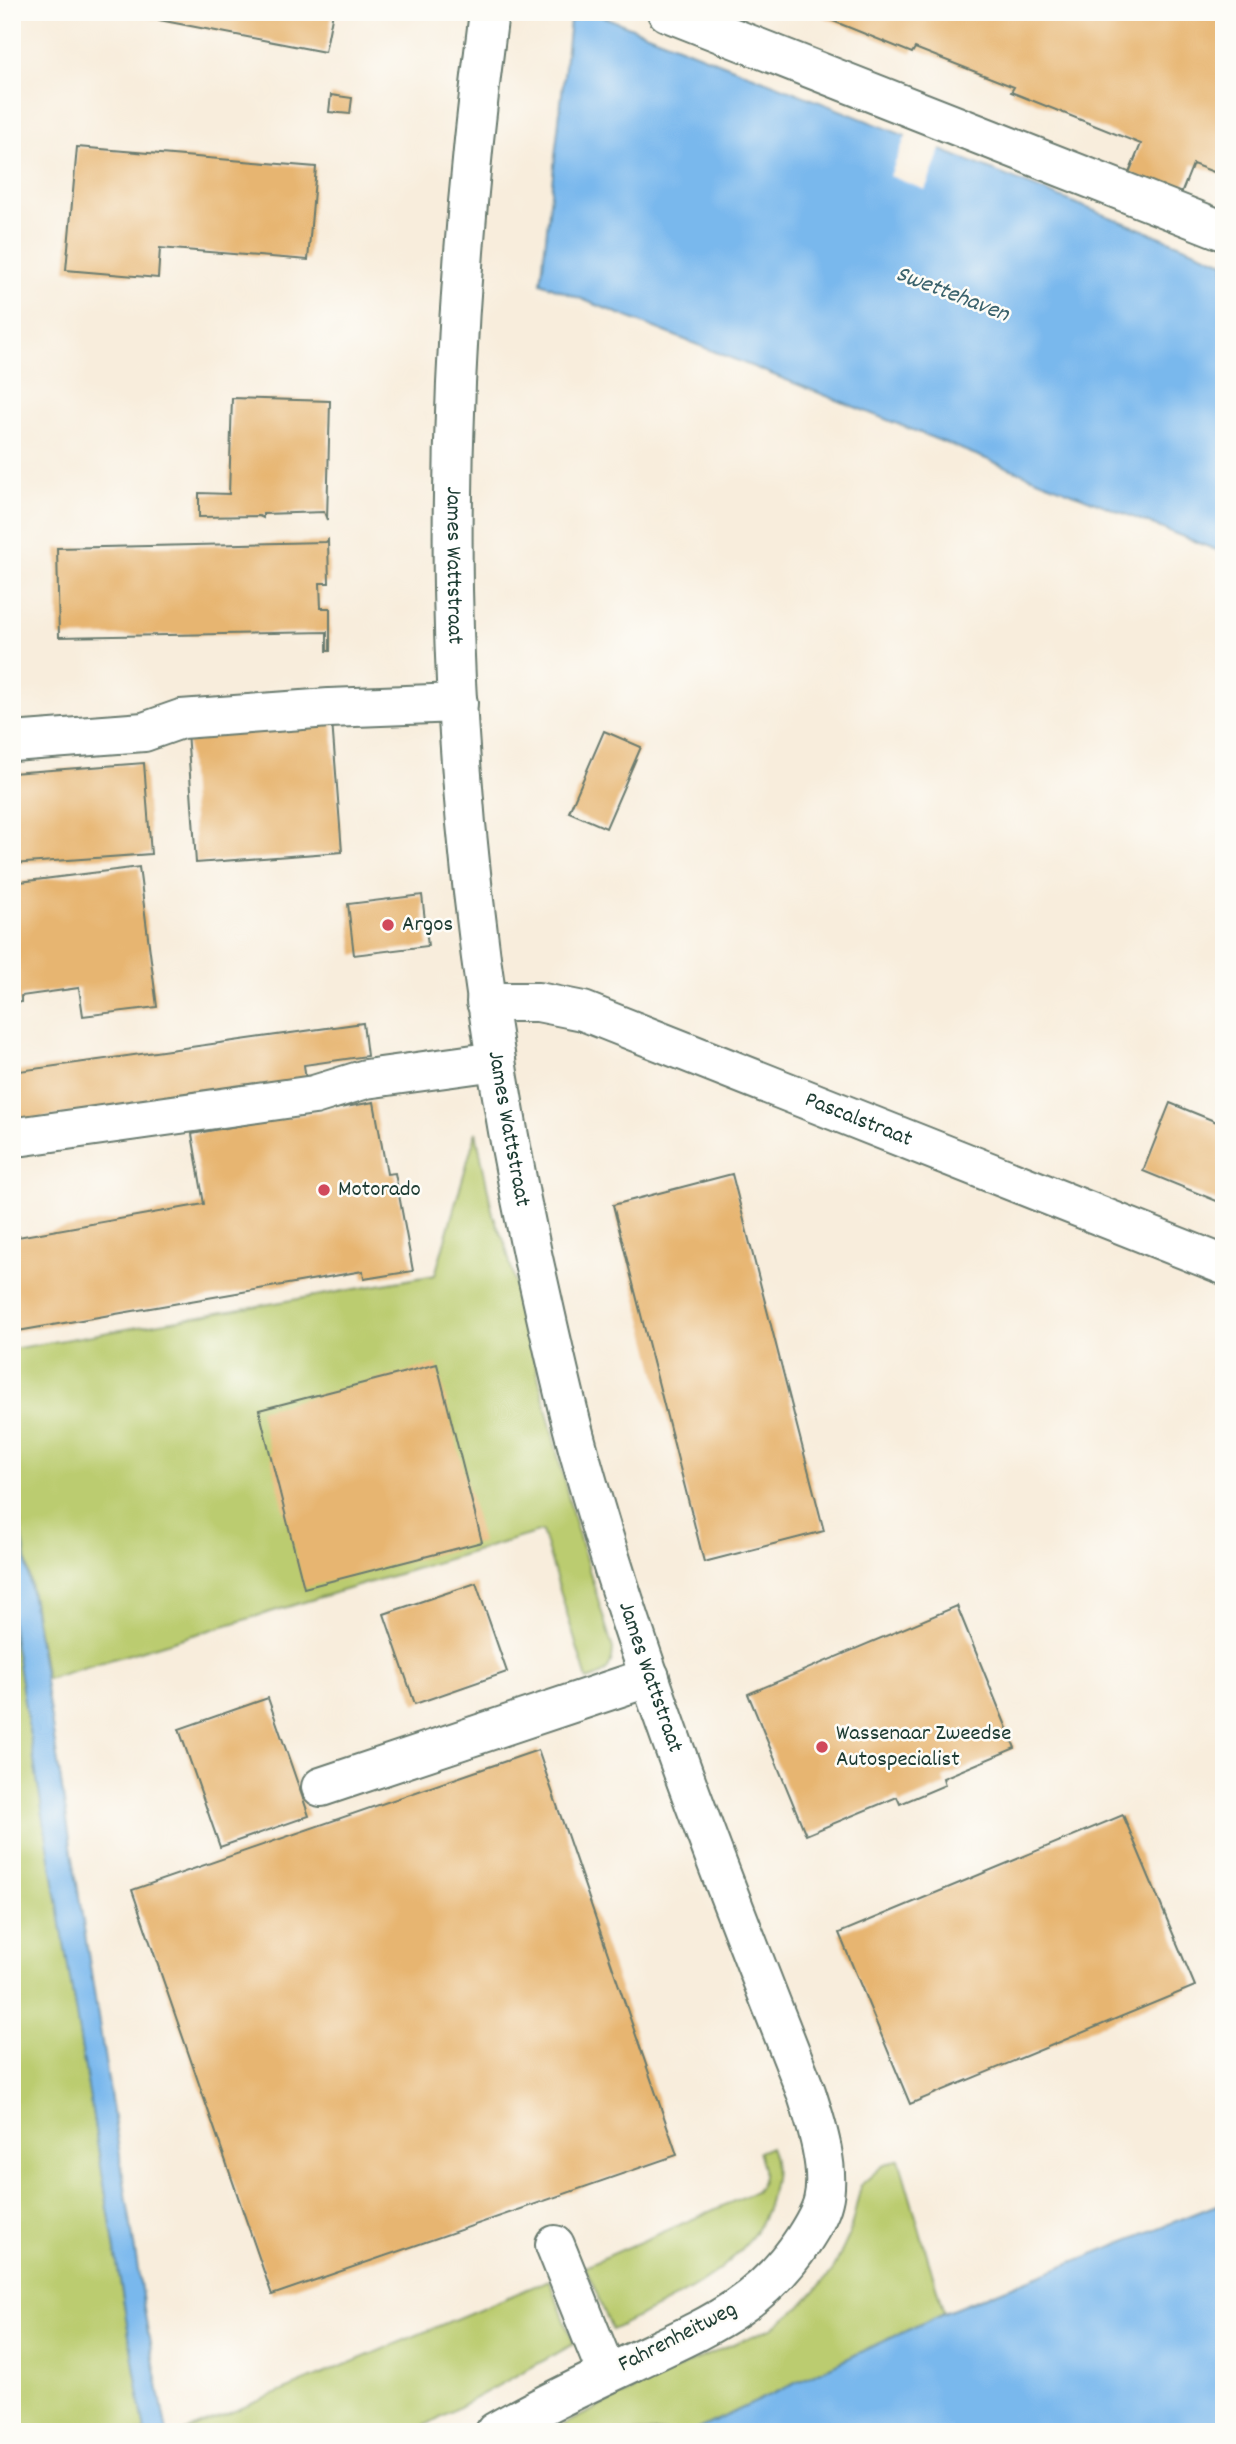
<svg xmlns="http://www.w3.org/2000/svg" width="1236" height="2444" font-family="Dekko,sans-serif">
<rect width="100%" height="100%" fill="#fdfcf7"/>
<filter id="ink" filterUnits="userSpaceOnUse"><feTurbulence type="fractalNoise" baseFrequency=".0143" numOctaves="2"/><feDisplacementMap in="SourceGraphic" scale="14" xChannelSelector="R" yChannelSelector="G"/><feConvolveMatrix kernelMatrix="1 2 1 2 8 2 1 2 1" color-interpolation-filters="sRGB"/></filter>
<filter id="wash" filterUnits="userSpaceOnUse"><feTurbulence type="fractalNoise" baseFrequency=".00686" numOctaves="4" result="noise"/><feDisplacementMap in="SourceGraphic" scale="28" xChannelSelector="R" yChannelSelector="G"/><feGaussianBlur stdDeviation="1.57" result="paint"/><feColorMatrix in="noise" values="0 0 0 0 0 0 0 0 0 0 0 0 0 0 0 0 0 1.4 0 .05"/><feComposite in="paint" operator="in"/></filter>
<g filter="url(#wash)">
<rect width="100%" height="100%" fill="#f8eddc"/>
<!-- green -->
<path fill="#bbcc6f" stroke="#6d8452" stroke-width="2" d="M476 1132 493 1215 505 1243 574 1520 613 1649C612 1669 606 1675 587 1680L542 1531 46 1679 12 1472V1349L435 1275Z
M12 1626 145 2432H19L16 2414 12 2413Z
M770 2147C777 2164 775 2177 771 2194 756 2267 672 2299 612 2330L585 2266 755 2192C767 2178 764 2168 758 2152Z
M899 2159 944 2313 692 2432H548L691 2362 774 2327 800 2307 832 2272 849 2236 861 2185 882 2166Z
M549 2280 574 2344 413 2432H184Z"/>
<!-- water -->
<path fill="#79b8ed" stroke="#4c7a90" stroke-width="2" d="M571 12H592L1224 262V553L541 283Z
M12 1472 147 2327 167 2432H145L15 1646 12 1626Z
M1224 2202V2432H692L944 2313Z"/>
<!-- pier -->
<path fill="#f8eddc" d="M907 133 942 147 925 190 890 176Z"/>
<g id="blocks">
<!-- building -->
<path fill="#e7b571" d="M118 12H333L325 52Z
M811 12H1224V176L1193 164 1181 194 1129 173 1141 144 1011 92 1014 87 915 48 912 53Z
M331 95 352 98 350 114 329 112Z
M77 147 316 167 308 260 160 248 158 278 66 270Z
M232 398 330 401 327 520 324 512 263 514V518L259 516 199 517V493L229 494Z
M328 540 329 583H320L321 608H330V651H327V632L59 637 57 548 326 542Z
M332 721 342 852 196 863 187 731Z
M604 731 641 747 606 828 569 812Z
M144 763 151 854 12 864V773Z
M139 867 157 1007 83 1016 79 988 21 996V1002L12 1003V883Z
M422 895 428 946 354 955 348 904Z
M363 1023 367 1056 304 1065 306 1081 12 1122V1072Z
M374 1102 387 1174 395 1173 413 1271 364 1279 363 1271 12 1332V1238L204 1204 192 1134Z
M1170 1103 1224 1125V1204L1143 1171Z
M732 1174 824 1531 704 1562 613 1205Z
M437 1364 482 1542 304 1588 259 1410Z
M476 1583 507 1672 415 1704 384 1614Z
M957 1606 1015 1748 943 1778 945 1785 900 1804 897 1797 806 1835 748 1694Z
M268 1698 309 1816 220 1847 179 1729Z
M538 1750 677 2155 272 2295 132 1890Z
M1123 1815 1195 1986 910 2104 839 1933Z"/>
</g>
</g>
<g filter="url(#ink)">
<use href="#blocks" fill-opacity="0" stroke="#6b7b6f" stroke-width="2"/>
<g fill="none" stroke-linecap="round" stroke-linejoin="round">
<!-- minor casing -->
<g stroke="#6b7b6f" stroke-width="42">
<g id="minor">
<path id="s1" d="M489 12C464 203 450 396 453 589 457 814 486 1038 533 1258 548 1324 562 1391 580 1456 641 1674 723 1882 806 2092 816 2123 831 2169 823 2201 820 2214 811 2228 804 2239 760 2308 699 2330 629 2364 584 2385 538 2407 495 2432"/>
<path d="M667 12 1224 231"/>
<path d="M12 742 144 732 181 719 329 708 458 703"/>
<path id="s2" d="M486 1002H538L583 1011 1224 1265"/>
<path d="M24 1136 314 1095 366 1079 496 1061"/>
<path d="M321 1787 650 1677"/>
<path d="M555 2245 607 2374"/>
</g>
</g>
<!-- minor -->
<use href="#minor" stroke="#fff" stroke-width="38"/>
</g>
</g>
<!-- markers -->
<g fill="#d1495b" stroke="#fdfcf7" stroke-width="2.5">
<circle cx="388" cy="925" r="7"/>
<circle cx="324" cy="1190" r="7"/>
<circle cx="822" cy="1747" r="7"/>
</g>
<g text-anchor="middle" dominant-baseline="central" stroke-width="5" stroke-linejoin="round" paint-order="stroke">
<!-- street labels -->
<g font-size="23" fill="#1f3d34" stroke="#fdfcf7">
<text stroke="none"><textPath href="#s1" startOffset="555">James Wattstraat</textPath></text>
<text stroke="none"><textPath href="#s2" startOffset="394">Pascalstraat</textPath></text>
<text stroke="none"><textPath href="#s1" startOffset="1122">James Wattstraat</textPath></text>
<text stroke="none"><textPath href="#s1" startOffset="1689">James Wattstraat</textPath></text>
<text transform="translate(678 2338) rotate(-27)">Fahrenheitweg</text>
</g>
<!-- poi labels -->
<g font-size="23" fill="#1f3d34" stroke="#fdfcf7" text-anchor="start">
<text x="402" y="925">Argos</text>
<text x="338" y="1190">Motorado</text>
<text x="836" y="1734">Wassenaar Zweedse<tspan x="836" dy="26">Autospecialist</tspan></text>
</g>
<!-- water labels -->
<g font-size="24" font-style="italic" fill="#3a626c" stroke="#fdfcf7">
<text transform="translate(952 295) rotate(21)">Swettehaven</text>
</g>
</g>
<!-- margin -->
<rect width="1236" height="2444" fill="none" stroke="#fdfcf7" stroke-width="42"/>
</svg>
